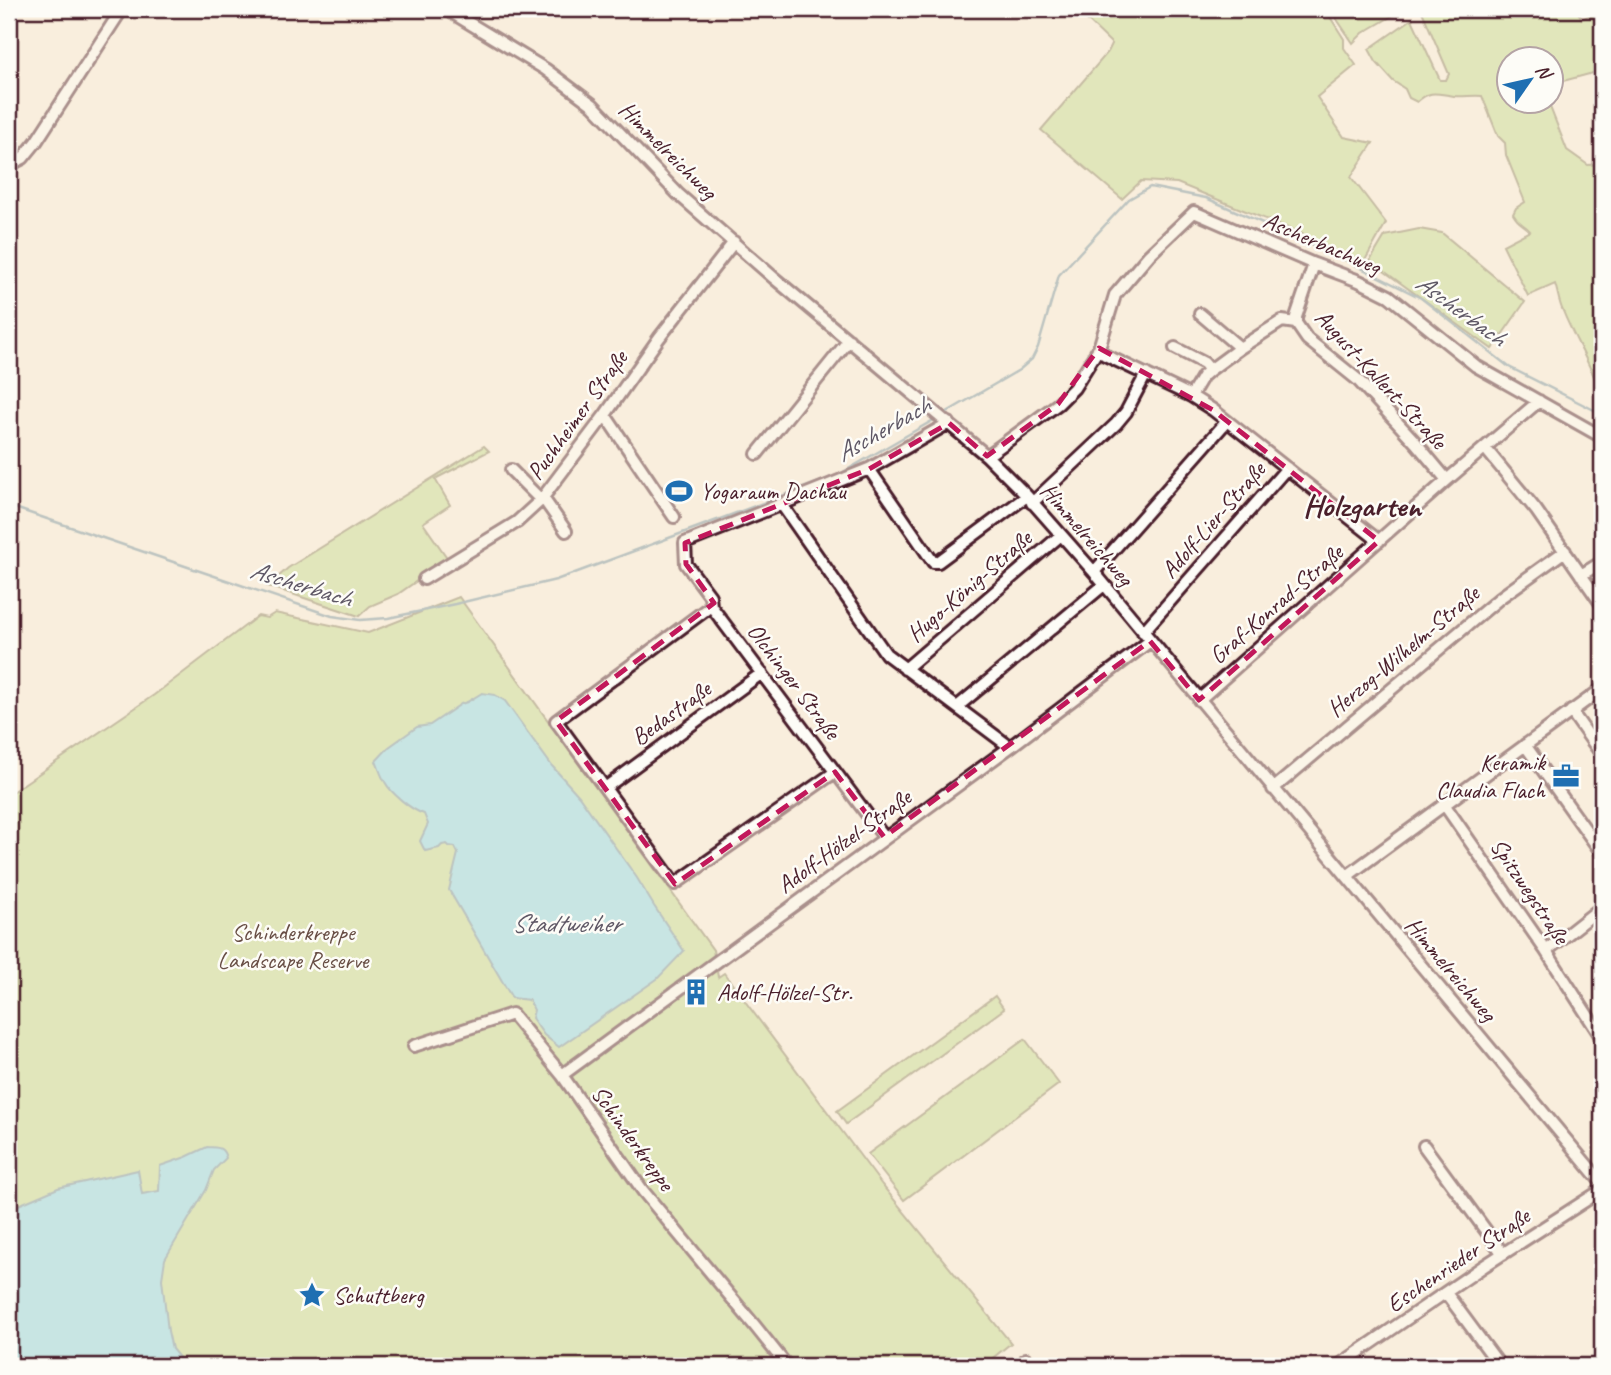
<svg xmlns="http://www.w3.org/2000/svg" width="1611" height="1375" font-family="Caveat,sans-serif">
<rect width="100%" height="100%" fill="#f9eedd"/>
<filter id="ink" filterUnits="userSpaceOnUse"><feTurbulence type="fractalNoise" baseFrequency=".0143" numOctaves="2"/><feDisplacementMap in="SourceGraphic" scale="14" xChannelSelector="R" yChannelSelector="G"/><feConvolveMatrix kernelMatrix="1 2 1 2 8 2 1 2 1" color-interpolation-filters="sRGB"/></filter>
<g filter="url(#ink)">
<!-- green -->
<path fill="#c4dc92" stroke="#877e5e" stroke-width="2" d="M1091 9H1325L1344 39V48L1356 65 1317 97 1344 137 1373 143 1351 177 1386 223 1364 262 1340 254 1300 233 1177 183 1141 181 1122 199 1041 130 1108 52 1112 44 1084 17Z
M1330 9H1404L1363 33 1353 43Z
M1421 9H1576L1582 19 1602 9V73H1593L1552 84V60H1510V102H1548L1567 150 1588 165 1602 164V400C1594 369 1575 341 1563 311 1559 303 1558 293 1555 284L1528 296 1503 245 1530 231C1523 223 1519 225 1513 214L1516 208 1525 202 1506 155 1505 143 1498 136 1482 96C1473 95 1463 97 1454 96 1437 94 1431 89 1417 102L1409 98 1405 89 1393 81 1376 62 1369 49 1412 19 1440 80H1446L1449 74Z
M1419 229 1442 233 1525 302 1492 349 1370 261 1385 236Z
M484 446 489 451 435 479 450 505 423 523 448 559 398 594 370 606 359 616 268 586 288 568Z
M459 597 713 950 718 977 724 973 882 1185 1011 1343 983 1366H9V794L154 695 258 616 267 618 275 613 368 633Z
M995 996 1004 1009 846 1124 837 1111Z
M1025 1039 1059 1084 904 1200 868 1154Z"/>
<!-- water -->
<path fill="#8cdaeb" stroke="#728f9e" stroke-width="2" d="M482 693 495 695 505 701 552 766 579 796 637 878 654 906 684 951 657 979 559 1047 544 1035 532 1018 534 1010 529 1000 512 998 449 890 458 853 455 847 449 846 447 844 442 845 439 848 425 851 420 841 428 824 424 814C411 810 391 793 385 782 381 776 379 768 376 761L389 747 417 727 430 725 461 704 467 702Z
M207 1147C218 1148 223 1146 226 1158L214 1170 206 1190 165 1259 162 1279 168 1331 172 1349 186 1366H9V1209L58 1188 138 1170 142 1194 159 1191 160 1166 186 1157Z"/>
<g fill="none" stroke-linecap="round" stroke-linejoin="round">
<!-- stream -->
<path stroke="#728f9e" stroke-width="2.5" d="M942 415 1019 370 1032 359 1038 347 1059 275 1129 199 1150 187 1206 198 1333 254 1421 298 1509 367 1602 414
M9 506 332 616 360 620 388 618 455 604 556 580 838 475 937 418"/>
<!-- street casing -->
<g stroke="#4a1f2b" stroke-width="16">
<path id="street" d="M446 9 545 69 593 105 678 194 774 278 987 456 1027 496 1094 572 1602 1183
M9 165 23 158 36 142 122 9
M1314 264 1296 317V323L1307 339 1358 380 1416 443 1447 480
M1200 314 1240 348
M1099 348 1105 355 1191 396 1213 410 1379 541
M1175 348 1204 363 1210 370
M1191 396 1203 376 1210 370 1240 348 1282 321 1296 323
M605 415 674 517
M1485 448 1536 510 1602 605
M757 454 849 340
M987 456 1058 404 1074 388 1099 348 1115 295 1149 255 1194 212 1314 264 1359 281 1389 296 1476 366 1602 437
M869 469 933 562H938L1027 496
M511 470 541 500
M543 498 566 531
M1032 503 1116 424 1126 412 1146 374
M782 505 886 654 1010 747
M1094 572 1227 421
M1581 575 1602 562
M424 579 517 522 541 500 605 415 659 338 734 242
M711 606 556 721 675 884 835 772
M1143 632 1287 468
M905 669 1061 535
M1199 700 1447 480 1539 401
M957 707 1104 585
M1571 711 1602 755
M1525 745 1602 853
M605 788 762 673
M1273 789 1501 597 1565 551
M1444 804 1546 951 1602 1038
M884 837 711 606 710 596 686 564 685 543 869 469 949 423
M1347 876 1602 689
M1546 951 1602 907
M414 1046 512 1014 562 1075 643 1191 755 1326 787 1366
M562 1075 1010 747 1150 641
M1424 1146 1503 1254
M1446 1293 1500 1366
M1026 1359 1032 1366
M1338 1366 1484 1266 1602 1190"/>
</g>
<!-- street -->
<use href="#street" stroke="#fdfcf7" stroke-width="10"/>
</g>
</g>
<!-- marked area -->
<path d="M0 0H1611V1375H0ZM1099 348 1213 410 1379 541 1199 700 1150 641 884 837 835 772 675 884 556 721 714 603 686 564 685 543 869 469 949 423 987 456 1058 404Z" fill="#f9eedd" fill-opacity=".55" fill-rule="evenodd"/>
<path fill="none" stroke="#c2185b" stroke-width="5" stroke-dasharray="14 9" stroke-linejoin="round" d="M1099 348 1213 410 1379 541 1199 700 1150 641 884 837 835 772 675 884 556 721 714 603 686 564 685 543 869 469 949 423 987 456 1058 404Z"/>
<!-- icons -->
<defs>
<g id="stadium-bare" transform="scale(2.1)"><path d="M0-5a6.5 5 0 1 0 0 10a6.5 5 0 1 0 0-10ZM-3.5-1.8h7v3.6h-7Z" fill="#1f6fb2" stroke="#fdfcf7" stroke-width="2.5" paint-order="stroke"/></g>
<g id="office-bare" transform="scale(2.1)"><path d="M-6-3h4V-5.5h4V-3h4V5H-6ZM-1-4.5V-3h2v-1.5ZM-6 0V1H6V0Z" fill="#1f6fb2" stroke="#fdfcf7" stroke-width="2.5" paint-order="stroke"/></g>
<g id="building-bare" transform="scale(2.1)"><path d="M-4-6H4V6H1V3H-1V6H-4ZM-2.5-4.3h1.7v1.8h-1.7ZM.8-4.3h1.7v1.8H.8ZM-2.5-1h1.7V.8h-1.7ZM.8-1h1.7V.8H.8Z" fill="#1f6fb2" stroke="#fdfcf7" stroke-width="2.5" paint-order="stroke"/></g>
<g id="sight-bare" transform="scale(2.1)"><path d="M0-6L1.8-2.2L6-1.7L2.9 1.2L3.7 5.4L0 3.3L-3.7 5.4L-2.9 1.2L-6-1.7L-1.8-2.2Z" fill="#1f6fb2" stroke="#fdfcf7" stroke-width="2.5" paint-order="stroke"/></g>
</defs>
<g fill-rule="evenodd">
<use href="#stadium-bare" x="679" y="491"/>
<use href="#office-bare" x="1566" y="776"/>
<use href="#building-bare" x="696" y="992"/>
<use href="#sight-bare" x="312" y="1295"/>
</g>
<g text-anchor="middle" dominant-baseline="central" stroke-width="5" stroke-linejoin="round" paint-order="stroke">
<!-- street labels -->
<g font-size="24" fill="#4a1f2b" stroke="#fdfcf7">
<text transform="translate(668 150) rotate(45)">Himmelreichweg</text>
<text transform="translate(1322 243) rotate(23)">Ascherbachweg</text>
<text transform="translate(1381 379) rotate(47)">August-Kallert-Straße</text>
<text transform="translate(577 415) rotate(-54)">Puchheimer Straße</text>
<text transform="translate(1213 520) rotate(-49)">Adolf-Lier-Straße</text>
<text transform="translate(1087 534) rotate(49)">Himmelreichweg</text>
<text transform="translate(969 586) rotate(-41)">Hugo-König-Straße</text>
<text transform="translate(1276 604) rotate(-41)">Graf-Konrad-Straße</text>
<text transform="translate(1403 651) rotate(-40)">Herzog-Wilhelm-Straße</text>
<text transform="translate(794 681) rotate(53)">Olchinger Straße</text>
<text transform="translate(671 713) rotate(-36)">Bedastraße</text>
<text transform="translate(844 841) rotate(-36)">Adolf-Hölzel-Straße</text>
<text transform="translate(1530 891) rotate(56)">Spitzwegstraße</text>
<text transform="translate(1451 969) rotate(50)">Himmelreichweg</text>
<text transform="translate(633 1138) rotate(54)">Schinderkreppe</text>
<text transform="translate(1458 1260) rotate(-34)">Eschenrieder Straße</text>
</g>
<!-- poi labels -->
<g font-size="24" fill="#4a1f2b" stroke="#fdfcf7" text-anchor="start">
<text x="700" y="491">Yogaraum Dachau</text>
<text x="1545" y="762" text-anchor="end">Keramik<tspan x="1545" dy="28">Claudia Flach</tspan></text>
<text x="717" y="992">Adolf-Hölzel-Str.</text>
<text x="333" y="1295">Schuttberg</text>
</g>
<!-- park labels -->
<g font-size="24" fill="#684e45" stroke="#fdfcf7">
<text x="293" y="932">Schinderkreppe<tspan x="293" dy="28">Landscape Reserve</tspan></text>
</g>
<!-- water labels -->
<g font-size="26" font-style="italic" fill="#5e5765" stroke="#fdfcf7">
<text transform="translate(1461 310) rotate(36)">Ascherbach</text>
<text transform="translate(883 429) rotate(-30)">Ascherbach</text>
<text transform="translate(301 584) rotate(17)">Ascherbach</text>
<text x="566" y="923">Stadtweiher</text>
</g>
<!-- district labels -->
<g font-size="32" font-weight="bold" fill="#4a1f2b" stroke="#fdfcf7">
<text x="1362" y="505">Holzgarten</text>
</g>
</g>
<!-- margin -->
<rect width="1611" height="1375" fill="none" stroke="#fdfcf7" stroke-width="35"/>
<rect x="18" y="18" width="1576" height="1340" fill="none" stroke="#4a1f2b" stroke-width="2.5" filter="url(#ink)"/>
<!-- north arrow -->
<g transform="translate(1530 80) rotate(56)"><circle r="33" fill="#fdfcf7" stroke="#b5a4a5" stroke-width="2"/>
<path d="M0-5L12 26L0 18L-12 26Z" fill="#1f6fb2"/>
<text y="-10" font-size="19" font-weight="bold" text-anchor="middle" fill="#4a1f2b">N</text>
</g>
</svg>
